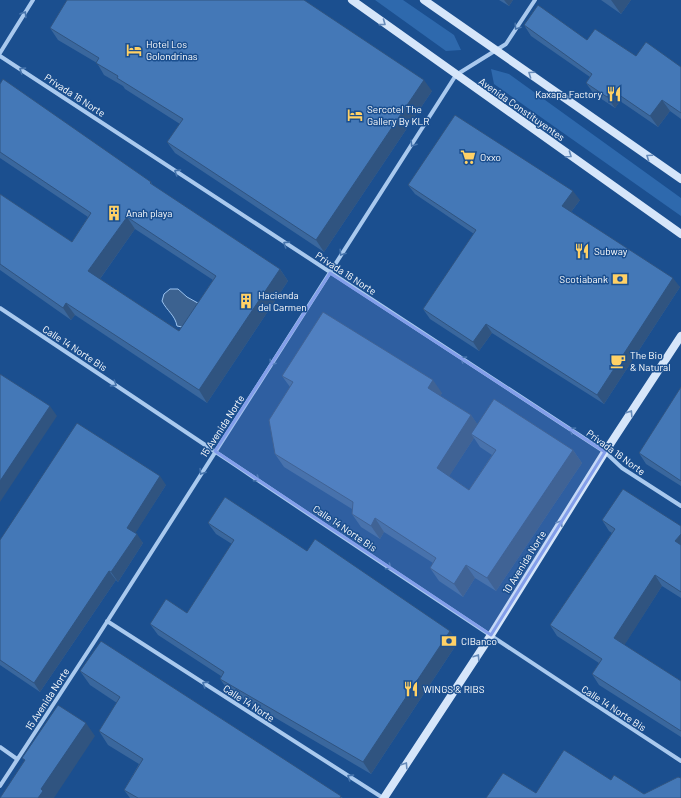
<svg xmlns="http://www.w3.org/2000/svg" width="681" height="798" font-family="Barlow,sans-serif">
<rect width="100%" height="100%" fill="#1b4f8f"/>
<!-- green -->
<path fill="#2e69ad" d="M375 0H403L454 35 461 50 446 51Z
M491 69 509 74 681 198V216L494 84Z"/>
<!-- water -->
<path fill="#3c6290" stroke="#9cc4f0" d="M170 289H178L187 297 205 307 182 327 177 326C175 315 167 311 162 301L164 294Z"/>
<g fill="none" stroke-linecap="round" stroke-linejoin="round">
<!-- street -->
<path stroke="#a9c9ee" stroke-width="4" d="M0 53 33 0
M0 56 605 452 622 468 681 506
M0 308C227 459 453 612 681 761
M107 621 383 798
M0 747 17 759
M0 786 96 639 456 75 506 44 535 0"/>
<!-- secondary -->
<path stroke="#d6e6fa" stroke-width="8" d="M352 0 681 234
M424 0 681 179
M384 798 491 635 605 452 681 336"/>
</g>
<!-- wall -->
<path fill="#3a679d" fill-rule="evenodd" d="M499 0H513L509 6Z
M601 0H631L621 14Z
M524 25 587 40 636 56 681 67V119L670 111 658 127 620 101 615 108 594 94 586 83 590 77 531 36Z
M50 28 432 91 324 252 175 153 167 142 180 124 125 89 123 86 104 75 97 63 58 40Z
M0 84 151 182 153 186 280 269 288 281 207 403 75 315 71 320 0 270V194L72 242 88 217 0 158ZM135 229 213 280 179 331 100 279Z
M408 185 580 200 571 212 680 287 604 404 492 333 479 351 430 319 423 309 474 234 415 194Z
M282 376 442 393 440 396 471 415 477 424 573 450 582 463 496 591 475 578 463 597 439 581 430 568 433 563 384 532 380 539 361 527 352 514V509L284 467 275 454 290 387ZM474 438 480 447 492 455 469 490 449 476Z
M681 387V486L646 464 639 453Z
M166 485 135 533 143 543 118 582 116 580 40 692 0 665V540Z
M602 520 681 526V598L662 586 624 645 681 681V737L599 685 592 674 599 663 557 636 550 625 612 533 609 531Z
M208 523 307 551 450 631 458 642 371 774 228 690 220 679 221 676 158 635 150 624 187 613 232 544 216 534Z
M80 671 343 798H130L124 790 139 764 108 745 99 731 117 703 90 685Z"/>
<!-- shaded-wall -->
<path fill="#305480" d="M504 0H513L509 6Z
M611 0H631L621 14Z
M424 80 432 91 324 252 316 240Z
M612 90 620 101 615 108 607 97Z
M662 100 670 111 658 127 650 116Z
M573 191 580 200 568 216 562 206Z
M127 217 135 229 97 283 88 271Z
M280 269 288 281 207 403 199 390Z
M673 278 680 287 604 404 597 395Z
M66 303 75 315 71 320 63 308Z
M486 324 492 333 479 351 473 342Z
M433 380 442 393 437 401 428 388Z
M50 406 57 416 0 502V481Z
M471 415 480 428 471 434 474 438 446 481 437 468Z
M573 450 582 463 496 591 487 578Z
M160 476 166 485 133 537 127 528Z
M375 518 384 532 380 539 371 526Z
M137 534 143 543 118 582 111 572Z
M681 534V549L675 541Z
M466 565 475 578 463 597 454 584Z
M109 571 116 580 40 692 34 683Z
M655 575 662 586 622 649 614 638Z
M450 631 458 642 371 774 363 762Z
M86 723 95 736 54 798H38L41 789Z"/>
<!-- building -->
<path fill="#4478b7" stroke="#305480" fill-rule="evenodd" d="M67 0H304L424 80 316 240 167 142 183 119 117 78 118 76 96 63 99 58 50 28Z
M538 5 587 40 595 29 636 56 646 42 681 67V113L662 100 650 116 612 90 607 97 586 83 592 74 524 25Z
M3 79 151 182 150 183 280 269 199 390 66 303 63 308 0 264V194L72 242 91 213 0 152V84ZM127 217 216 276 179 331 88 271Z
M455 115 573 191 562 206 673 278 597 395 486 324 473 342 423 309 476 230 408 185Z
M323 312 433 380 428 388 471 415 437 468 469 490 496 450 471 434 494 399 573 450 487 578 466 565 454 584 430 568 436 558 375 518 371 526 352 514 353 502 275 454 269 420 293 382 282 376Z
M0 374 50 406 0 481Z
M681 387V481L639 453Z
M77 423 160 476 127 528 137 534 111 572 109 571 34 683 0 660V540Z
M623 489 681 526V534L675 541 681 545V592L655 575 614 638 681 681V731L592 674 602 659 550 625 615 529 602 520Z
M225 497 307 551 315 539 450 631 363 762 220 679 224 672 150 624 166 599 187 613 234 540 208 523Z
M101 641 341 796 340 798H138L124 790 143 759 99 731 120 697 80 671Z
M58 705 86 723 41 789 43 791 38 798H0L25 760 22 758Z
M564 750 611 780 614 775 644 794 678 777 681 778V798H486L503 773 536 793Z"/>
<!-- one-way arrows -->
<defs><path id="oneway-chevron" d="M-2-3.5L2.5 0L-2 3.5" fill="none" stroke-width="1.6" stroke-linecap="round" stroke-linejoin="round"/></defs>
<g stroke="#4674ac">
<use href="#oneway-chevron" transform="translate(24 14) rotate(-58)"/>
<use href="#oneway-chevron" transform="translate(517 27) rotate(124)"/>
<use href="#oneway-chevron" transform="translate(22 70) rotate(-147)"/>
<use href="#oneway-chevron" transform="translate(413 144) rotate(123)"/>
<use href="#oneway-chevron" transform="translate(177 172) rotate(-147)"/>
<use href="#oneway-chevron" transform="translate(286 244) rotate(-147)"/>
<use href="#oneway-chevron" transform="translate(342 253) rotate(123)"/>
<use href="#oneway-chevron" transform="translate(463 359) rotate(-147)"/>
<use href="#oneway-chevron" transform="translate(272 363) rotate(123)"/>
<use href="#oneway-chevron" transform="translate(114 384) rotate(33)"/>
<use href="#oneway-chevron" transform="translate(572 430) rotate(-147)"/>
<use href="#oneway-chevron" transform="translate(202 472) rotate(122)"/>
<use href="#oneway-chevron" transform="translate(257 479) rotate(34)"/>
<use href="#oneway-chevron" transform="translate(389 567) rotate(34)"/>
<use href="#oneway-chevron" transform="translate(205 684) rotate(-147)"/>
<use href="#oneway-chevron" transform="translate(350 777) rotate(-147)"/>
</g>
<g stroke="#668bba">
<use href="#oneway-chevron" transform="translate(383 23) rotate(36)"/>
<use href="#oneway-chevron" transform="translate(531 74) rotate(-145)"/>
<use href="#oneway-chevron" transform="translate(569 155) rotate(35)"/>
<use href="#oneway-chevron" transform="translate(649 157) rotate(-145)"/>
<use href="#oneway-chevron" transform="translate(630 413) rotate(-57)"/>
<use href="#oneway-chevron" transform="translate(560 523) rotate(-58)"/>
<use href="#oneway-chevron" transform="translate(477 657) rotate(-57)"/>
<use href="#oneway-chevron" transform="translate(405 765) rotate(-57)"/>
</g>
<!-- marked area -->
<path fill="#839eea" fill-opacity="0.2" stroke="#839eea" stroke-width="3" stroke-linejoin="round" d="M330 273 605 452 491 635 215 451Z"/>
<!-- icons -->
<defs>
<g id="hotel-bare" transform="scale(1.2)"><path d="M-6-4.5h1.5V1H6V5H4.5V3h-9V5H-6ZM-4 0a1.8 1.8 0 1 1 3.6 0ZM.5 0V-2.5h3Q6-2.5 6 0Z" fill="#ffd166" stroke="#1b4f8f" stroke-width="2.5" paint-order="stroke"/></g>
<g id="restaurant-bare" transform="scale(1.2)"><path d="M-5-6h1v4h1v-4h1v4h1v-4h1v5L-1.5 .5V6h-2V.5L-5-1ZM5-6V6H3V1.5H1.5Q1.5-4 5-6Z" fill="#ffd166" stroke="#1b4f8f" stroke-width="2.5" paint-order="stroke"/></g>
<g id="supermarket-bare" transform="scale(1.2)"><path d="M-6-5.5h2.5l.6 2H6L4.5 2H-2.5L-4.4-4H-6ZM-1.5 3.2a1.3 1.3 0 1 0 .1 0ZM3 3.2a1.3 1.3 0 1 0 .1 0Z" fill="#ffd166" stroke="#1b4f8f" stroke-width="2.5" paint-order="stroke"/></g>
<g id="building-bare" transform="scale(1.2)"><path d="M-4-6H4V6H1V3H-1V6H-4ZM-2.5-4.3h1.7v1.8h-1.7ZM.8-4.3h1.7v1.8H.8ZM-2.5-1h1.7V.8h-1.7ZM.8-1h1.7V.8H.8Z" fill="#ffd166" stroke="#1b4f8f" stroke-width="2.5" paint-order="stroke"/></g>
<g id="bank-bare" transform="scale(1.2)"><path d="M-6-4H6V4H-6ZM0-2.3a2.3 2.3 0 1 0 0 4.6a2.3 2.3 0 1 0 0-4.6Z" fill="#ffd166" stroke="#1b4f8f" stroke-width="2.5" paint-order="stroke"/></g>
<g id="cafe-bare" transform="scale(1.2)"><path d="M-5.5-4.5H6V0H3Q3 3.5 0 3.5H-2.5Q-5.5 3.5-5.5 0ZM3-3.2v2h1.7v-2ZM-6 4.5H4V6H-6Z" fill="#ffd166" stroke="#1b4f8f" stroke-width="2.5" paint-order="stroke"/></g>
</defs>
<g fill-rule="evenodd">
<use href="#hotel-bare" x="134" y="50"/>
<use href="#restaurant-bare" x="614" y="94"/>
<use href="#hotel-bare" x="355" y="115"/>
<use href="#supermarket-bare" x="468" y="157"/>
<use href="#building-bare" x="114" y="213"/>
<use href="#restaurant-bare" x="582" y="251"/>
<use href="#bank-bare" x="620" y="279"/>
<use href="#building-bare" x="246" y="301"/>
<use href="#cafe-bare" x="618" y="361"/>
<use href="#bank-bare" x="449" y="641"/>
<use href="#restaurant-bare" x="411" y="689"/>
</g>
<g text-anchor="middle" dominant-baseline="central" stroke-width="3" stroke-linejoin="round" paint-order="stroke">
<!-- poi labels -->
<g font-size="10" fill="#fff" stroke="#1b4f8f" text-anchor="start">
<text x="146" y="44">Hotel Los<tspan x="146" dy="12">Golondrinas</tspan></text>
<text x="602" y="94" text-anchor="end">Kaxapa Factory</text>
<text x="367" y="109">Sercotel The<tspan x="367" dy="12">Gallery By KLR</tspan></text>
<text x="480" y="157">Oxxo</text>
<text x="126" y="213">Anah playa</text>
<text x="594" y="251">Subway</text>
<text x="608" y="279" text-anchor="end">Scotiabank</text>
<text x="258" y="295">Hacienda<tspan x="258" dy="12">del Carmen</tspan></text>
<text x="630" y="355">The Bio<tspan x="630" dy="12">&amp; Natural</tspan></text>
<text x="461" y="641">CIBanco</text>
<text x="423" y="689">WINGS &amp; RIBS</text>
</g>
<!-- street labels -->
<g font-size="10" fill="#fff" stroke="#1b4f8f">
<text transform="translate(75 95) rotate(33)">Privada 16 Norte</text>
<text transform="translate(522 109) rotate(35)">Avenida Constituyentes</text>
<text transform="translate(346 273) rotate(33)">Privada 16 Norte</text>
<text transform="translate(75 348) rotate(33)">Calle 14 Norte Bis</text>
<text transform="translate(222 426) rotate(-57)">15 Avenida Norte</text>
<text transform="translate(616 452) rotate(36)">Privada 16 Norte</text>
<text transform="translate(345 528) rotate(34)">Calle 14 Norte Bis</text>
<text transform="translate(524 562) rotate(-58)">10 Avenida Norte</text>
<text transform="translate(47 699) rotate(-57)">15 Avenida Norte</text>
<text transform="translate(249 703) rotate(33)">Calle 14 Norte</text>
<text transform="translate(614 708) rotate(33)">Calle 14 Norte Bis</text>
</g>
</g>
</svg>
